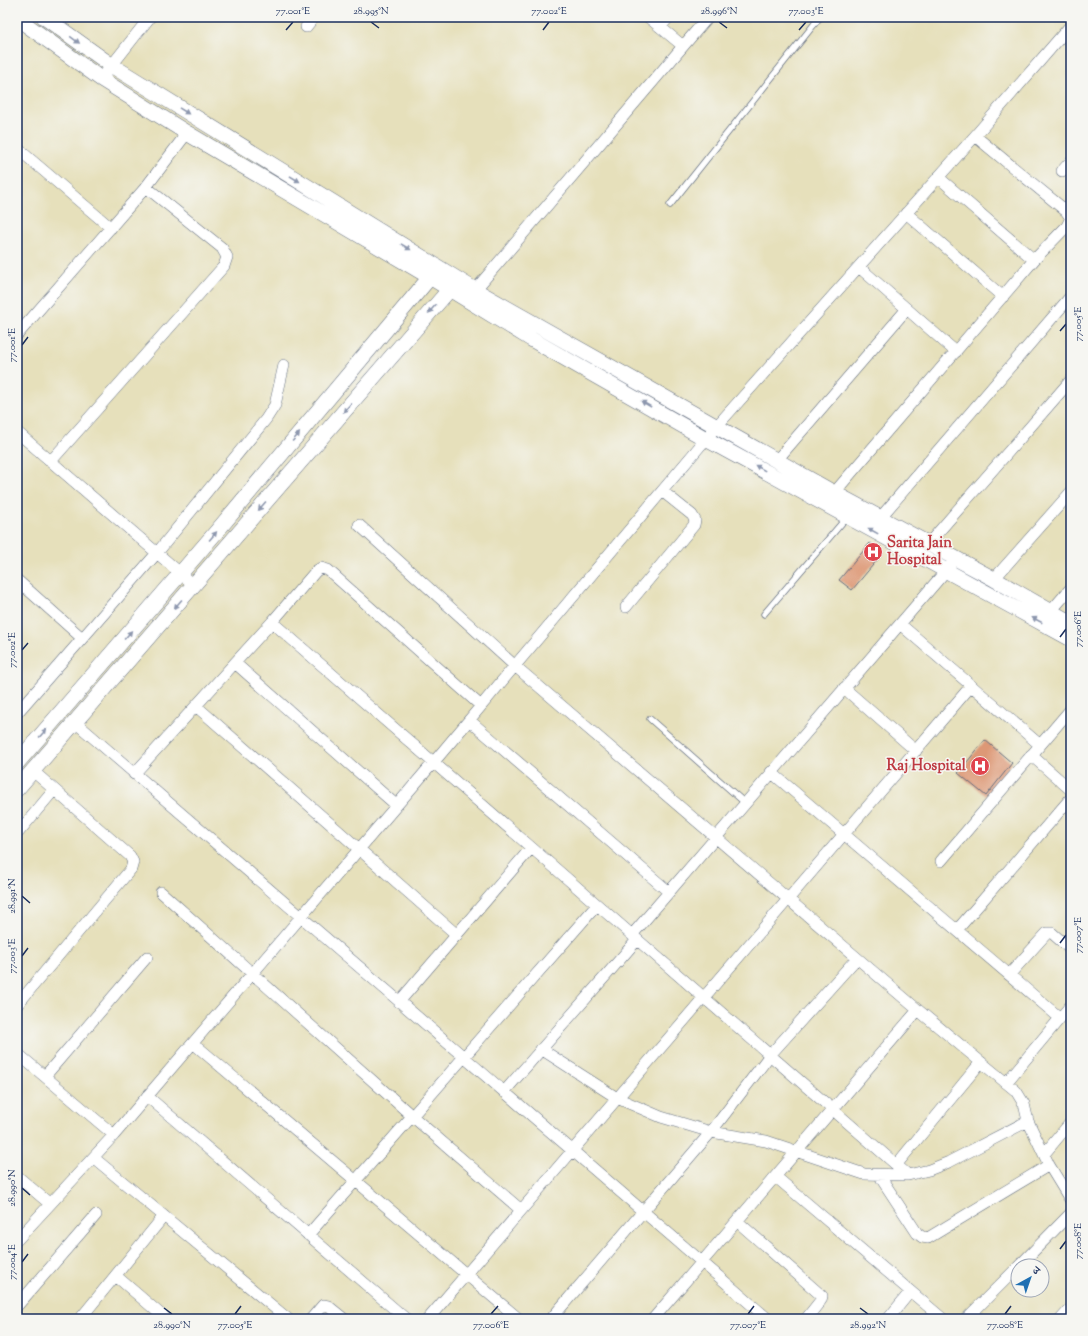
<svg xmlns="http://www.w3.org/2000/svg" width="1088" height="1336" font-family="'Sorts Mill Goudy','Noto Serif Devanagari',serif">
<rect width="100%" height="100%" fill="#f6f6f2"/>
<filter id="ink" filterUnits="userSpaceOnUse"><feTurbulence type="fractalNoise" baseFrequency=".025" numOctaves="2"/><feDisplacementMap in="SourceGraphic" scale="8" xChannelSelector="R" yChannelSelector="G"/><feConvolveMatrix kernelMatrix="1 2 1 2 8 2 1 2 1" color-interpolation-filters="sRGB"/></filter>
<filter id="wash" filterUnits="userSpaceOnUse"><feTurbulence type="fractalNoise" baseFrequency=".012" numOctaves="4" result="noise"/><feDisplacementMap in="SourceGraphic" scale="16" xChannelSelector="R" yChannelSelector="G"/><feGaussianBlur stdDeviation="0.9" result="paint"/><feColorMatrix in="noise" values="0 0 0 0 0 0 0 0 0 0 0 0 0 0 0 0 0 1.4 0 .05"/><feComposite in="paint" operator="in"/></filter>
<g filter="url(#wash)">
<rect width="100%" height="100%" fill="#e6e0bb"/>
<g id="blocks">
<!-- building -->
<path fill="#dd9876" d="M870 543 883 553 852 590 839 580Z
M985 740 1012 763 986 796 958 773Z"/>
</g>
</g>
<g filter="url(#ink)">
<use href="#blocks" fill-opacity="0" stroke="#626d7f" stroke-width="1"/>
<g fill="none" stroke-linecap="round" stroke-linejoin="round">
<!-- lane casing -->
<g stroke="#626d7f" stroke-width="7">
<path id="lane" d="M670 205 820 17
M764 614 847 517
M650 719 745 803"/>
</g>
<!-- street casing -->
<g stroke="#626d7f" stroke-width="12">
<path id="street" d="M648 17 683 46
M306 27 314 17
M660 27 669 17
M101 79 150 17
M17 148 111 228
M1062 171 1071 161
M938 177 1034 260
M906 213 1003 297
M859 267 956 352
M470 296 708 17
M17 335 146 187 187 133
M17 432 194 585
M51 461 224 266 227 257 222 248 146 187
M776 461 906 310
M834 493 1034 260 1067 226 1071 218 1066 211 975 136
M880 518 1071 296
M359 525 515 666 918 1010 1016 1091 1024 1104 1028 1121 1049 1165 1071 1201
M928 544 1071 380
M994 579 1071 492
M17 580 82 638
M626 607 694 525 695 520 692 515 662 491
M1051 611 1071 588
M272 622 908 1175
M900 624 1040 745
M235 663 396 805
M844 688 916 751
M196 706 457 935
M17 713 157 553 266 419 275 405 284 365
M469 720 669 892
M75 722 768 1319
M1031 755 1071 790
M771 772 1060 1018
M134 774 272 622 316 571 321 568 328 570 481 706
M17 834 54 790
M941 861 1071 709
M161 892 412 1116 521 1210
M957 930 1071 798
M632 935 950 566
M1009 975 1047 933H1052L1071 950
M399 1002 531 848
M17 1005 131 869 133 862 130 856 33 771
M193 1043 519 1319
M541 1049 617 1098 661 1117 711 1132 766 1141 864 1174 908 1175 929 1170 949 1162 1028 1121
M17 1053 114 1135
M45 1076 147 957
M1006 1083 1071 1005
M504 1092 637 940
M147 1096 406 1319
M1045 1153 1071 1122
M94 1158 288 1319
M897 1164 981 1062
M879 1175 917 1233 922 1237 928 1238 1049 1165
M17 1176 50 1204
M776 1177 943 1319
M738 1222 822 1296 821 1300 806 1319
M308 1235 597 905
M17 1240 114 1135 433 763 716 427 975 136 1071 25
M1019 1266 1071 1213
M116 1276 166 1319
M17 1306 96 1215
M80 1319 164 1216
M311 1319 323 1305 328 1306 344 1319
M428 1319 971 686
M551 1319 711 1132 770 1055 857 958
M653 1319 918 1010
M888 1319 910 1292
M966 1319 1018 1267
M1061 1319 1071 1308"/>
</g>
<!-- secondary casing -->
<g stroke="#626d7f" stroke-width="16">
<path id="secondary" d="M44 17 111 65 475 290 834 493 994 579 1071 623
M17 18 101 79 187 133 430 277 531 339 706 439 1071 639
M17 763 217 531 436 270
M17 789 456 282"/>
</g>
<!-- lane -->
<use href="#lane" stroke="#fff" stroke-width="5.5"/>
<!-- street -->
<use href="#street" stroke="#fff" stroke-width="11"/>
<!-- secondary -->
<use href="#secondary" stroke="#fff" stroke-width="15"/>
</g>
<!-- one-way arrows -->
<defs><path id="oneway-solid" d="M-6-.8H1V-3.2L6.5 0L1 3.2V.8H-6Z"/></defs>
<g fill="#8d97ae">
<use href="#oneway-solid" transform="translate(75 40) rotate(36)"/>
<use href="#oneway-solid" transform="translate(184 111) rotate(32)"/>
<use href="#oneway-solid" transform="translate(295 179) rotate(31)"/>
<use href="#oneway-solid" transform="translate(406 247) rotate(31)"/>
<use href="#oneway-solid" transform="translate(432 309) rotate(131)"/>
<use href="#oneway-solid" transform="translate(646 404) rotate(-150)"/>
<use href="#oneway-solid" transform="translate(347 408) rotate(131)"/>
<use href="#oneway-solid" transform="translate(296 437) rotate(-50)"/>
<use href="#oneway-solid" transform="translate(760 468) rotate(-151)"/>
<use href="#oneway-solid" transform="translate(262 506) rotate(131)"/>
<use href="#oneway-solid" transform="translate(873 531) rotate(-151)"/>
<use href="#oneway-solid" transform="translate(213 536) rotate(-49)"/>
<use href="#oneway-solid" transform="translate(178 604) rotate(131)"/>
<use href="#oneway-solid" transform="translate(1037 620) rotate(-152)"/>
<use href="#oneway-solid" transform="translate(128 635) rotate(-49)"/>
<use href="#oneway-solid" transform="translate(43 733) rotate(-49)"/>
</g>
</g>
<!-- ticks -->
<path fill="none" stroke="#1b2f5e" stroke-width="1.5" d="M371 22 379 28M719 22 727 28M286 30 293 22M543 30 549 22M799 30 806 22M1060 331 1066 324M22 345 28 337M1060 637 1066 629M22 650 28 643M22 896 30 903M1060 943 1066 935M22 956 28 948M22 1188 30 1195M1060 1249 1066 1241M22 1262 28 1254M164 1308 172 1314M860 1308 868 1314M235 1314 241 1306M491 1314 498 1306M748 1314 754 1306M1005 1314 1011 1306"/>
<!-- icons -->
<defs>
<g id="hospital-disc" transform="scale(1)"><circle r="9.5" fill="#e0444e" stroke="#f6f6f2"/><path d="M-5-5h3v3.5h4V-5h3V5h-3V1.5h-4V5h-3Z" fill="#fff"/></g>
</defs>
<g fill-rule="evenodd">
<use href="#hospital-disc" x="873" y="552"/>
<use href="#hospital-disc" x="980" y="766"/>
</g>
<g text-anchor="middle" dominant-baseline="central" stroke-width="3" stroke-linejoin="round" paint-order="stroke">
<!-- health labels -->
<g font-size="15" font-weight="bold" fill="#be3a42" stroke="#f6f6f2" text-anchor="start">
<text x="887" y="543">Sarita Jain<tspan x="887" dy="17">Hospital</tspan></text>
<text x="966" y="766" text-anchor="end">Raj Hospital</text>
</g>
</g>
<!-- margin -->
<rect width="1088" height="1336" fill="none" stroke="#f6f6f2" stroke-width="44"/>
<!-- north arrow -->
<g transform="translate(1030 1278) rotate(40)"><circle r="19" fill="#f6f6f2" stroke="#9ea6b7"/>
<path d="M0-3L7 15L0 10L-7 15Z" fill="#1f6fb2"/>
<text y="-6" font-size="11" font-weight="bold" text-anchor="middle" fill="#1b2f5e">उ</text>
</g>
<rect x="22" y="22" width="1044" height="1292" fill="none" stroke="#1b2f5e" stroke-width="1.5"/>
<g font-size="10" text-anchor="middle" fill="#1b2f5e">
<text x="293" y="14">77.001°E</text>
<text x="371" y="14">28.995°N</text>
<text x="549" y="14">77.002°E</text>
<text x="719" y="14">28.996°N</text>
<text x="806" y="14">77.003°E</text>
<text transform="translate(1077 324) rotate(-90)" y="4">77.005°E</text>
<text transform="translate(11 345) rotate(-90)" y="4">77.001°E</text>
<text transform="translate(1077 629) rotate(-90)" y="4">77.006°E</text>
<text transform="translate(11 650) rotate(-90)" y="4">77.002°E</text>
<text transform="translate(11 896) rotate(-90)" y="4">28.991°N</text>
<text transform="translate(1077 935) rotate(-90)" y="4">77.007°E</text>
<text transform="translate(11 956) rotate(-90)" y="4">77.003°E</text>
<text transform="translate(11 1188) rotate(-90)" y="4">28.990°N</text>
<text transform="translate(1077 1241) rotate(-90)" y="4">77.008°E</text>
<text transform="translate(11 1262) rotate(-90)" y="4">77.004°E</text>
<text x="172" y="1328">28.990°N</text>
<text x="235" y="1328">77.005°E</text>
<text x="491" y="1328">77.006°E</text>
<text x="748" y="1328">77.007°E</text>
<text x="868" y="1328">28.992°N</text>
<text x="1005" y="1328">77.008°E</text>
</g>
</svg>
